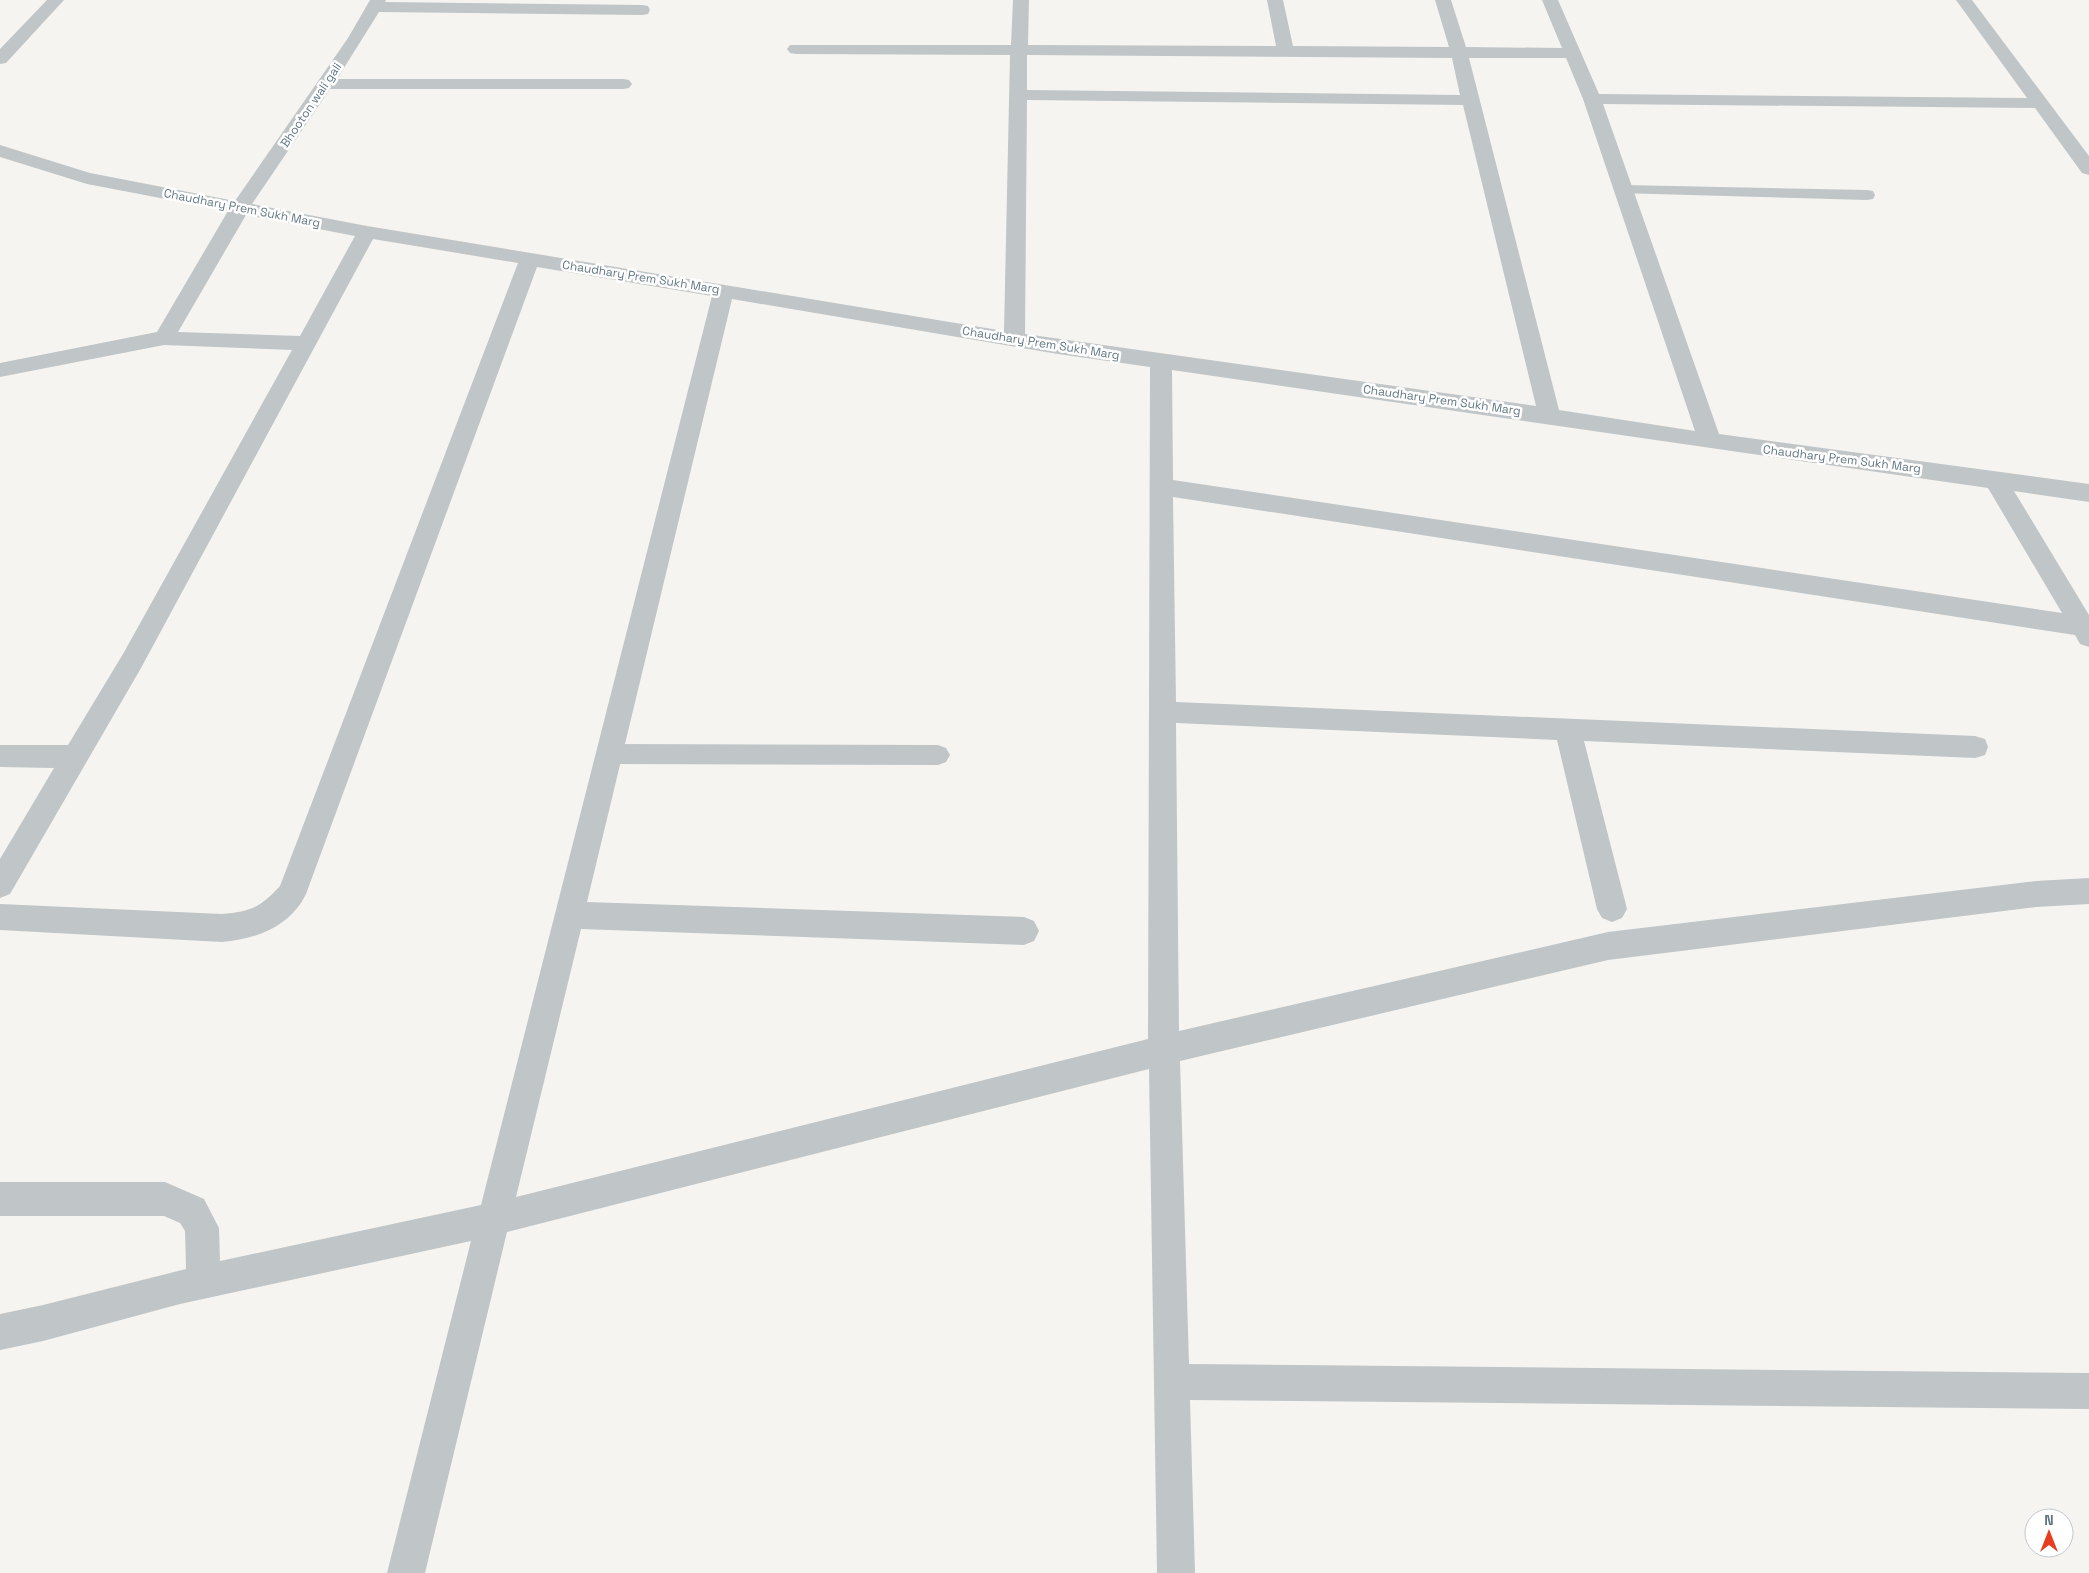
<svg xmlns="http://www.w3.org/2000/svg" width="2089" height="1573" font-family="'Space Grotesk',sans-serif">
<rect width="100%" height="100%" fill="#f5f4f1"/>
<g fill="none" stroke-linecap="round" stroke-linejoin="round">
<!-- lane -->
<path fill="#c0c5c7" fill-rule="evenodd" d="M1624 185 1867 190 1873 191 1875 195 1873 199 1867 200 1618 193 1616 190 1618 187Z
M610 744 938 745 946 748 950 755 946 762 938 765 610 764 602 761 598 754 602 747Z"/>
<!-- street -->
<path fill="#c0c5c7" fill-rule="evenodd" d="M47 0H64L6 63 0 64V49Z
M370 0H386L385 2 642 5 648 6 650 10 648 14 642 15 379 12 337 79H623L629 80 632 84 629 88 623 89H330L252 204 367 226 1004 331 1010 55 796 54 790 53 787 49 790 45H1011L1013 0H1029L1028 45 1276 46 1267 0H1283L1293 46 1449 47 1435 0H1451L1466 47 1562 48 1542 0H1558L1599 94 2027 98 1956 0H1972L2089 156V175L2082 173 2035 108 1603 104 1719 434 2089 484V502L2014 491 2089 615V647L2080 644 2075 635 1173 497 1176 702 1975 736 1985 739 1988 747 1985 755 1975 758 1584 741 1627 909 1622 918 1612 922 1602 918 1597 909 1557 740 1176 723 1179 1031 1608 932 2036 881 2089 878V904L2036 907 1608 960 1180 1061 1189 1364 2089 1373V1409L1190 1400 1195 1573H1157L1149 1069 507 1232 425 1573H387L471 1241 180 1304 43 1341 0 1350V1314L43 1305 186 1269 185 1231 180 1223 164 1216H0V1182H165L204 1199 219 1228 220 1261 481 1205 712 296 537 267 306 894C290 927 256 939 222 942L0 930V904L222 914C250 912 261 907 280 886L518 263 373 239 141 668 10 894 0 898V859L54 768 0 767V745H68L123 654 292 350 164 345 0 377V363L157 332 228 211 87 184 0 157V145L90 173 235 201 348 38ZM1027 55 1452 58 1460 95 1027 90ZM1469 58H1566L1583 99 1695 431 1559 410ZM1027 100 1463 105 1536 406 1025 334ZM246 215 355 236 300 336 178 332ZM732 299 1058 354 1150 367 1148 1039 516 1197 581 929 1024 945 1034 941 1039 931 1034 921 1024 917 587 902ZM1172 370 1988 488 2062 613 1173 480Z"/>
</g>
<g text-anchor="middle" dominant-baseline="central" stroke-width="5" stroke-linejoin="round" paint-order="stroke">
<!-- far-street labels -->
<g font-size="12" fill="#637782" stroke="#fff">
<text transform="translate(311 105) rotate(-56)">Bhooton wali gali</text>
<text transform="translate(242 208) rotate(11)">Chaudhary Prem Sukh Marg</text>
<text transform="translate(641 277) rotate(9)">Chaudhary Prem Sukh Marg</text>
<text transform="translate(1041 343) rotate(9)">Chaudhary Prem Sukh Marg</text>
<text transform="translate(1442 400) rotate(8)">Chaudhary Prem Sukh Marg</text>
<text transform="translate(1842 459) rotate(7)">Chaudhary Prem Sukh Marg</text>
</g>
</g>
<!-- north arrow -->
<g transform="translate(2049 1533)"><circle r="24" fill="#ffffff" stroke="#c1c9cd"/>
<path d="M0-4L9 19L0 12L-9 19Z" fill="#e63d1f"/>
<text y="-8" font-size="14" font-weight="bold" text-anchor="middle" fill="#637782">N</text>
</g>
</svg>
